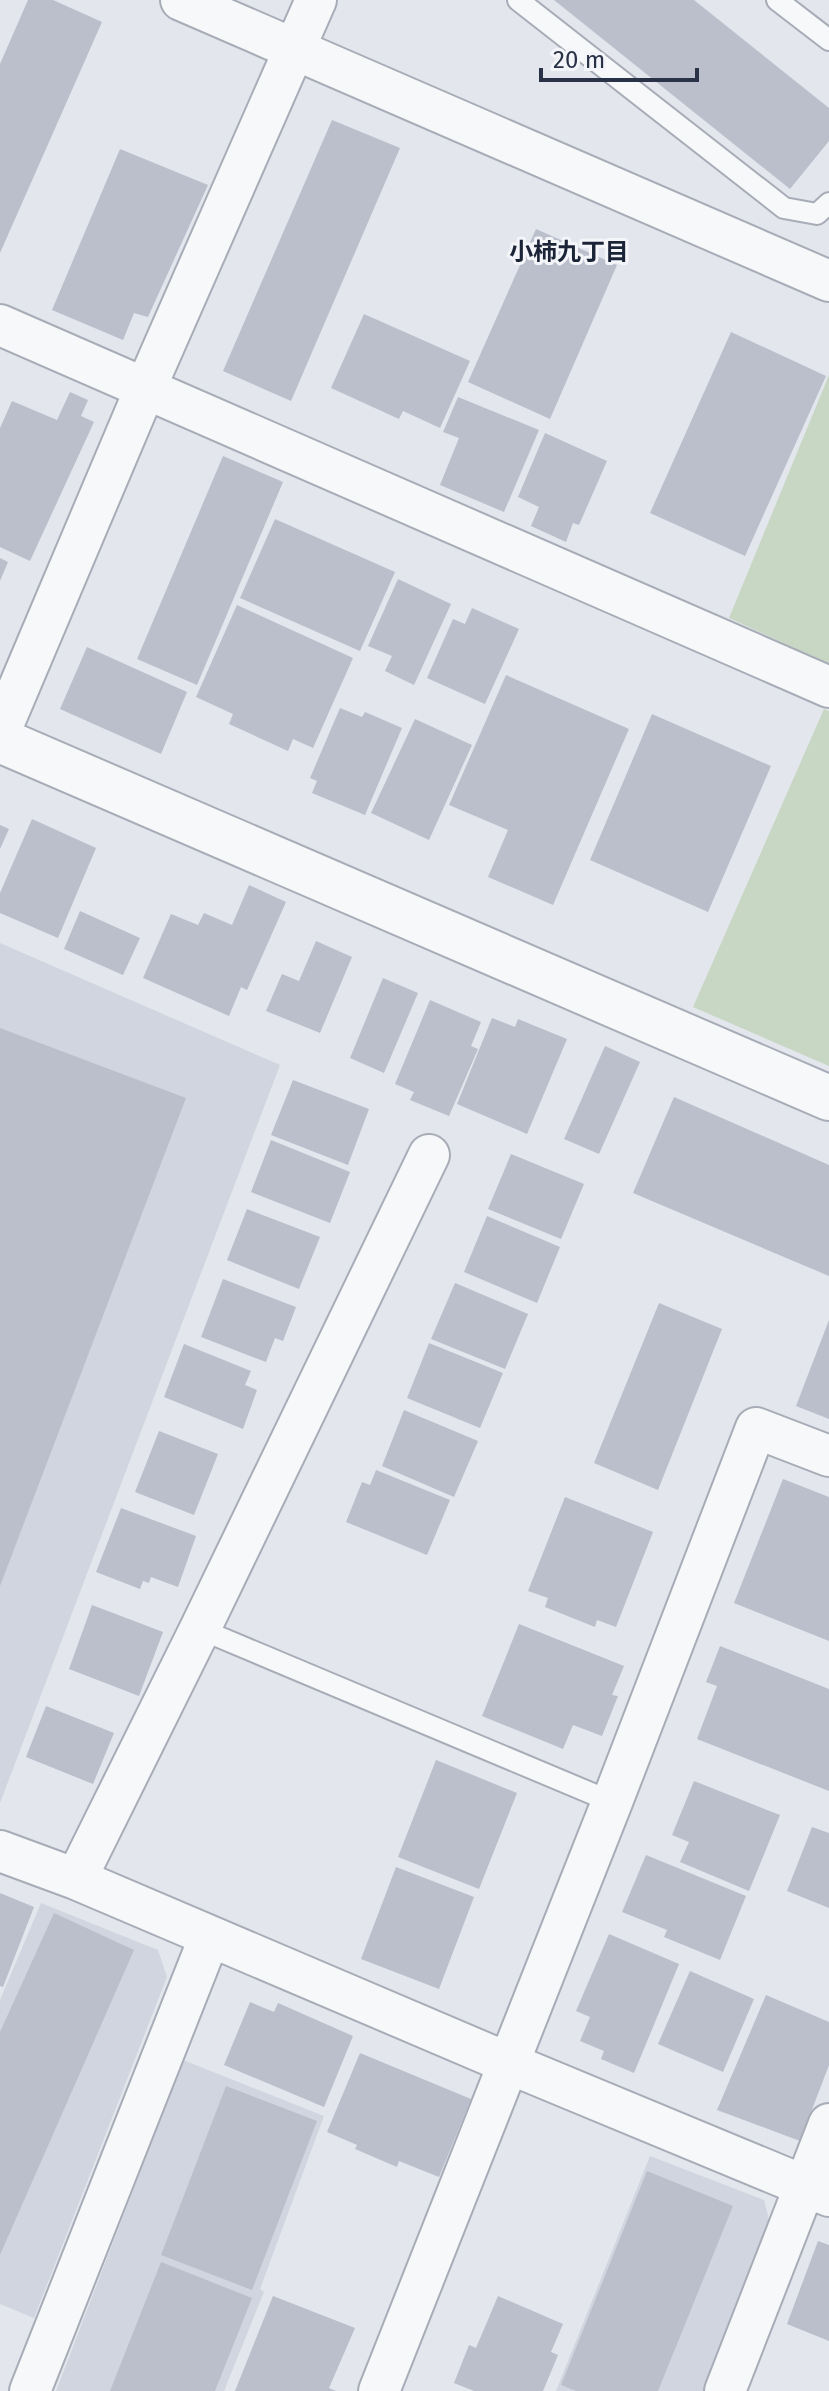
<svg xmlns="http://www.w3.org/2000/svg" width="829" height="2391" font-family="'Fira Sans','Noto Sans JP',sans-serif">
<rect width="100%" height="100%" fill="#e3e6ec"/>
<!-- built -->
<path fill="#d1d5df" d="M0 943 280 1065 0 1803Z
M41 1903 158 1950 167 1977 34 2318 0 2304V2000Z
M183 2060 324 2116 260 2289 264 2292 224 2391H56Z
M650 2156 764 2200 772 2232 707 2391H556Z"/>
<!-- green -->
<path fill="#c7d7c4" d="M829 375V664L729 618Z
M824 709 829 711V1066L693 1007Z"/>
<!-- building -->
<path fill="#babfcb" d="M28 0H53L102 22 0 253V64Z
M554 0H694L829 108V141L790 189Z
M332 120 400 148 291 401 223 371Z
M120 149 208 185 148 317 134 313 123 340 52 310Z
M536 229 617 265 550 419 468 382Z
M364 314 470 361 440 428 403 411 399 419 331 388Z
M731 332 826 376 745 556 650 513Z
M70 392 88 400 81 416 94 422 30 561 0 547V428L12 401 57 420Z
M458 397 539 430 504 512 440 485 459 438 443 432Z
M545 433 607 461 579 525 573 523 566 542 531 526 539 507 518 497Z
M223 456 283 482 197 685 137 659Z
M275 519 395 572 360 651 240 598Z
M0 558 8 562 0 581Z
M398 579 451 604 414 685 385 671 392 656 368 646Z
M237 605 353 658 313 748 293 739 288 751 229 724 233 714 196 697Z
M472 608 519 629 485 704 427 678 453 619 465 624Z
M87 647 187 692 161 754 60 709Z
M506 675 629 729 553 905 488 877 508 830 449 805Z
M340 708 362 717 365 712 402 728 365 815 312 793 317 781 310 778Z
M652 714 771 766 708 912 590 860Z
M415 719 472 745 429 840 371 813Z
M32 819 96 848 58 938 0 913V893Z
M0 825 9 829 0 849Z
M249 885 286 902 247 990 241 987 229 1016 143 978 171 914 198 925 204 913 232 925Z
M80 911 140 938 123 975 64 949Z
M316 941 352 957 320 1033 266 1011 282 974 299 981Z
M383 978 418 993 384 1073 350 1058Z
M430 1000 481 1022 471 1046 478 1049 449 1116 410 1100 414 1092 395 1084Z
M492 1018 515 1027 518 1019 567 1039 527 1134 457 1104Z
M0 1028 186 1098 0 1586Z
M605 1046 640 1062 599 1154 564 1139Z
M293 1080 369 1109 348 1165 271 1135Z
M674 1097 829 1165V1276L633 1193Z
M271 1140 350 1172 330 1223 251 1192Z
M511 1154 584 1184 561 1239 488 1209Z
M247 1209 320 1237 299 1289 227 1260Z
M487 1216 560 1247 537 1303 464 1272Z
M223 1279 296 1307 283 1341 275 1338 266 1362 201 1337Z
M455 1283 528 1314 505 1369 431 1339Z
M659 1303 722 1329 658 1490 594 1463Z
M829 1320V1419L796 1406Z
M429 1343 503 1373 480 1428 407 1398Z
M184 1344 251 1371 245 1385 257 1390 243 1429 164 1397Z
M404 1410 478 1441 454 1497 382 1466Z
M159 1431 218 1454 194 1515 135 1492Z
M376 1470 450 1500 427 1555 346 1522 362 1482 370 1485Z
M783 1479 829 1497V1641L734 1603Z
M565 1497 653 1532 616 1627 597 1620 595 1627 545 1607 548 1598 528 1591Z
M121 1508 196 1536 178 1587 151 1577 149 1583 143 1581 140 1589 96 1572Z
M92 1605 163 1632 139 1696 69 1669Z
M519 1624 624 1666 612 1695 618 1696 602 1736 573 1725 563 1749 482 1716Z
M720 1646 829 1689V1791L697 1739 717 1686 706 1682Z
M46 1706 114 1733 93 1784 26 1757Z
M436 1760 517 1793 479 1889 398 1857Z
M694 1781 780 1815 749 1891 680 1862 689 1842 672 1835Z
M812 1827 829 1833V1908L787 1891Z
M646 1855 746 1896 720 1960 664 1937 667 1930 622 1912Z
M396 1867 474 1897 439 1989 361 1959Z
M0 1893 34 1907 3 1987 0 1986Z
M54 1913 134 1950 0 2255V2032Z
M609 1934 679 1964 634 2073 601 2059 604 2051 580 2041 590 2017 576 2011Z
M690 1971 754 1999 723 2072 658 2044Z
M766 1995 829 2022V2065L800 2141 717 2110Z
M250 2002 274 2012 278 2003 353 2036 324 2107 224 2065Z
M360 2053 471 2099 439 2177 399 2161 397 2167 355 2149 357 2145 327 2132Z
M226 2086 317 2121 252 2290 161 2255Z
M647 2171 733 2206 658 2391H576L561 2385Z
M818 2241 829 2245V2341L787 2324Z
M161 2262 252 2298 215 2391H110Z
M273 2296 355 2328 329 2388 336 2391H235Z
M498 2296 563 2324 551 2352 558 2355 543 2391H474L454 2383 469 2345 476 2348Z"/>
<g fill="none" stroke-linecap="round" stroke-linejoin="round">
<!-- service casing -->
<g stroke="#a7acb7" stroke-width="24">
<path id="service" d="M518 0 784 208 817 214 829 203
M777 0 829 40
M200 1629 612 1802"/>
</g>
<!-- minor casing -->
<g stroke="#a7acb7" stroke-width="44">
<path id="minor" d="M181 0 829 281
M0 325 829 687
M0 732 146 387 316 0
M0 1851 76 1879 508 2063 829 2196
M76 1879 200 1629 429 1155
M30 2391 210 1936
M379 2391 612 1802 756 1428 829 1456
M725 2391 829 2124"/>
</g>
<!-- tertiary casing -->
<g stroke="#a7acb7" stroke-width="48">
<path id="tertiary" d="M0 740 829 1098"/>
</g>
<!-- service -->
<use href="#service" stroke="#f7f8fa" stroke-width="20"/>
<!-- minor -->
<use href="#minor" stroke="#f7f8fa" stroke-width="40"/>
<!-- tertiary -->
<use href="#tertiary" stroke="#f7f8fa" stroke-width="44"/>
</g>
<g text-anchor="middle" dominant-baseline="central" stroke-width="6" stroke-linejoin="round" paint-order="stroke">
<!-- neighbourhood labels -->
<g font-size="24" font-weight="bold" fill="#1b2337" stroke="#f3f5f9">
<text x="569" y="252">小柿九丁目</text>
</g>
</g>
<!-- scale -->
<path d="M541 68v12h156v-12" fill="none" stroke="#293246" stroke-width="4"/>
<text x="553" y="68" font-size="24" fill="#293246" stroke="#f3f5f9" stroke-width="6" paint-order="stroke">20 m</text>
</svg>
